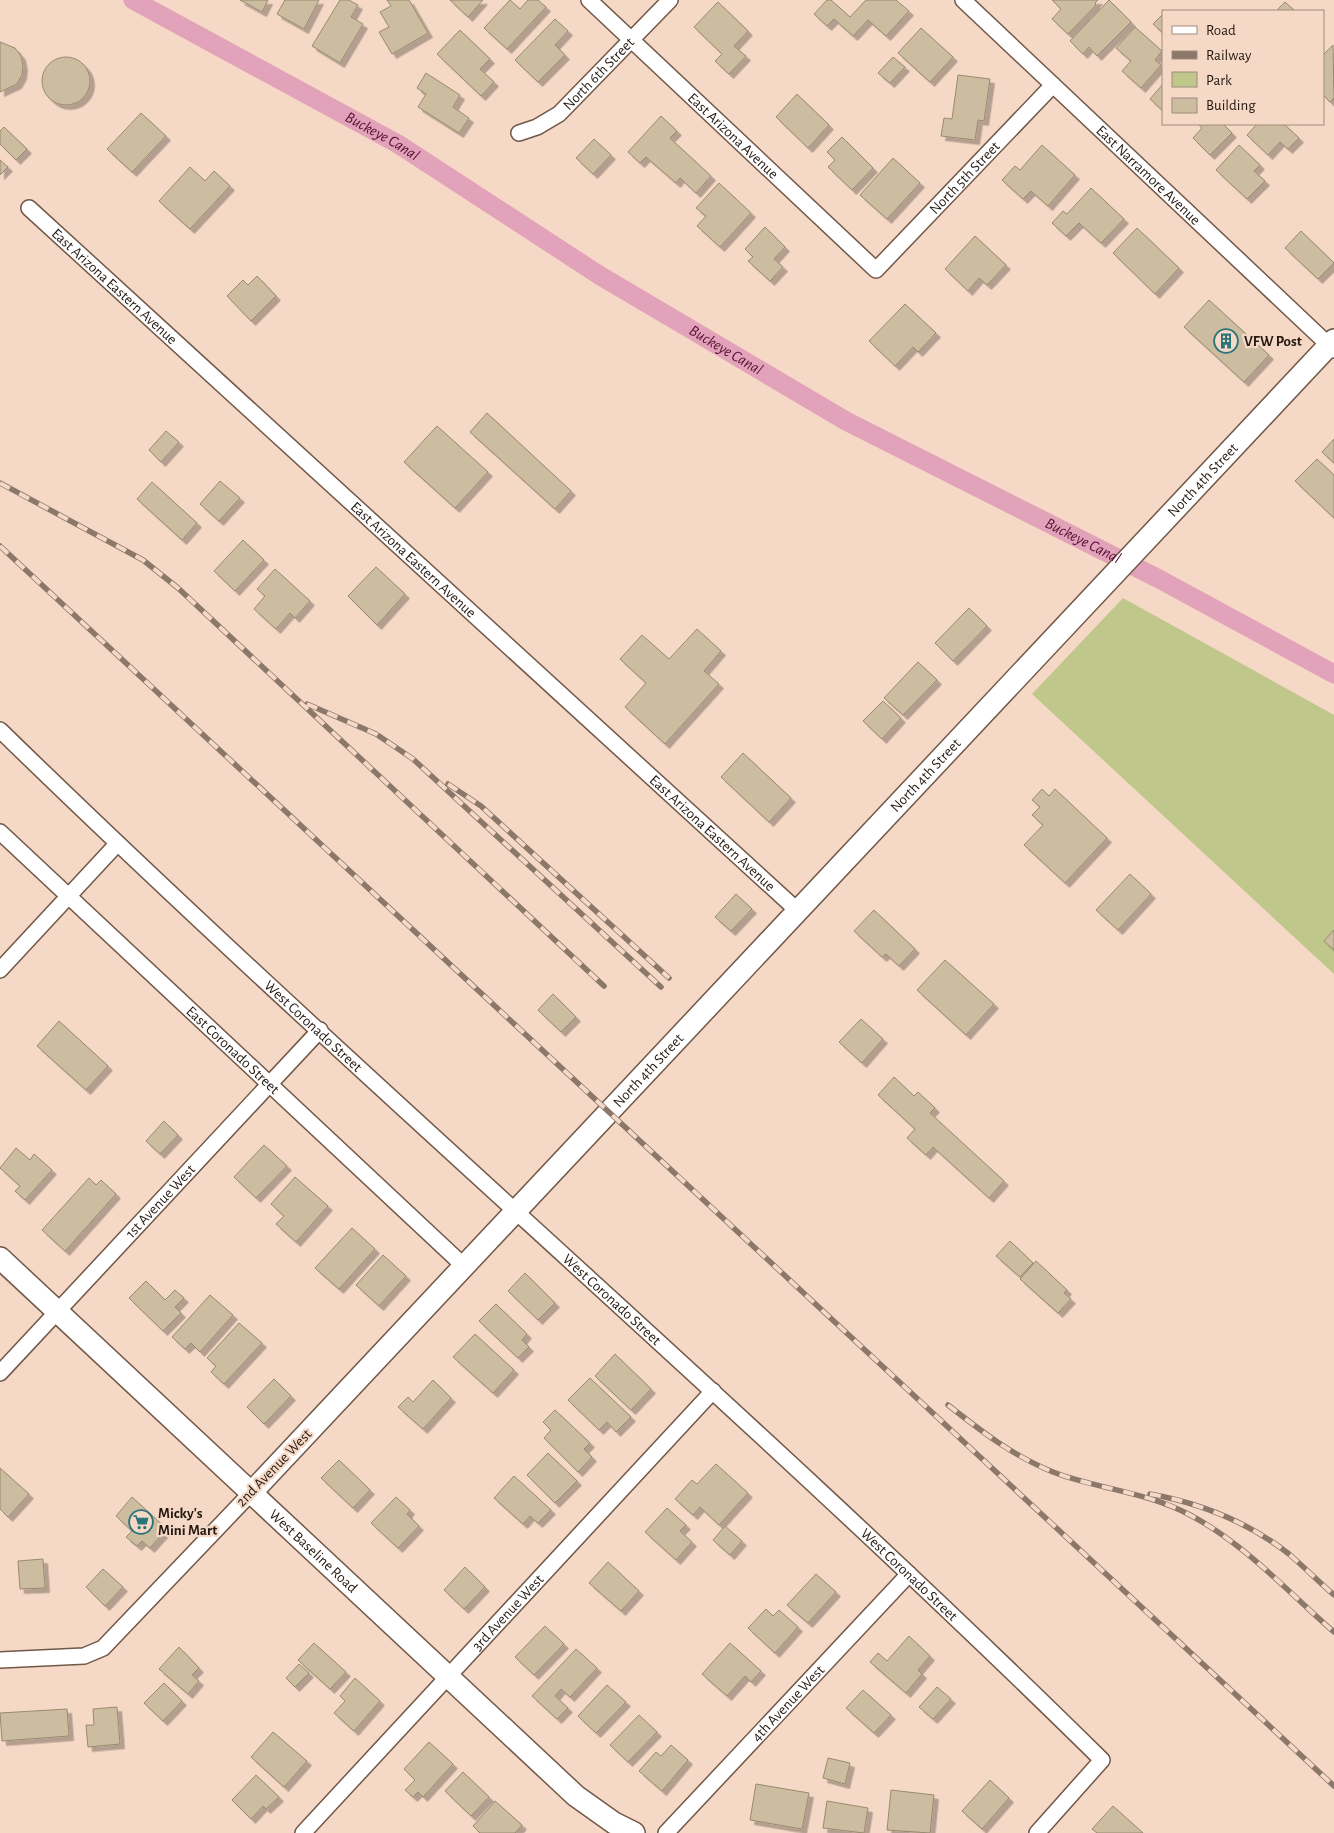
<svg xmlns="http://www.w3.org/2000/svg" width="1334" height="1833" font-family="'Alegreya Sans',sans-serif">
<defs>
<filter id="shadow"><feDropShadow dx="4.5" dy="4.5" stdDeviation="0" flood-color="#0004"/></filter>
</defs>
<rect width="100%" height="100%" fill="#f5d8c5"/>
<!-- green -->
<path fill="#c0c78b" d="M1123 598 1334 715V974L1032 694Z"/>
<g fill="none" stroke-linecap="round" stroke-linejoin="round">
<!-- canal -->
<path stroke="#e2a2b9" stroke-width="19" id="s1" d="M133 0 398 144 599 275 846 421 1161 580 1334 674"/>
</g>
<!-- building -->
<path fill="#ccbda1" stroke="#988a6f" filter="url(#shadow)" d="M240 0H268L262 12Z
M285 0H319L304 29 277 14Z
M340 0H349L358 5 351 17 363 24 340 63 312 46Z
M387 0H409L428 33 392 54 379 32 389 27 380 12 391 6Z
M450 0H483L468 17Z
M510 0 520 9 528 0H538L546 7 507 49 484 28Z
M827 0H831L850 17 866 0H896L909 11 886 36 868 20 853 36 834 19 827 26 814 14Z
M1052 0H1098L1095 3 1096 5 1068 34 1052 19 1061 9Z
M1109 0 1131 22 1097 56 1089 47 1083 54 1070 41Z
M718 2 748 31 734 46 746 56 729 74 715 61 722 54 694 27Z
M1285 2 1295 11H1276Z
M1163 14V33L1153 24Z
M555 19 568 31 555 45 565 55 538 82 515 60Z
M1135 27 1162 51 1155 60 1161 65 1141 88 1122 71 1131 61 1116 48Z
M921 28 953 57 930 82 898 53Z
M460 30 490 59 480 69 494 82 481 96 437 54Z
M0 42 15 48 21 56 23 66 22 75 17 84 0 92Z
M1333 45 1334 98 1330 102 1323 95V55Z
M42 81a24 24 0 1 1 48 0a24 24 0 1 1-48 0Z
M893 57 905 67 890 83 878 73Z
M426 73 460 95 453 107 469 118 459 133 418 107 426 94 417 88Z
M958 75 990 79 984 121 978 120 975 140 941 136 944 118 952 119Z
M1163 84V111L1150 99Z
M797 94 829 125 808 148 776 117Z
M141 113 166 136 132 172 107 149Z
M661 116 677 131 670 138 711 176 696 193 680 178 676 183 646 157 640 163 628 152Z
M1198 124H1223L1232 133 1210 155 1193 138 1202 128Z
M1257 124H1284L1299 138 1288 149 1280 142 1268 155 1247 135Z
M4 127 27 149 16 160 0 144V131Z
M842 137 873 168 852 190 828 167 835 160 827 152Z
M594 139 611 155 593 174 576 158Z
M1042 145 1075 175 1048 206 1031 191 1023 199 1002 180 1015 166 1020 170Z
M1239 145 1260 165 1254 171 1265 181 1247 199 1216 170Z
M893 158 920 183 887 219 860 195Z
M0 160 8 167 0 175Z
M190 167 205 181 214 171 230 186 190 229 159 201Z
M719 183 751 213 720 247 697 226 706 216 696 208Z
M1091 188 1124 219 1101 243 1079 223 1066 236 1052 223 1063 211 1067 214Z
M765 227 785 247 774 259 783 267 770 281 748 261 753 257 745 249Z
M1137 228 1179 268 1155 294 1113 253Z
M1301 231 1334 263 1318 279 1285 248Z
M975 236 1006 265 987 285 979 278 968 291 945 269Z
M257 276 276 296 251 321 227 296 243 280 248 285Z
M1209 300 1269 355 1244 382 1184 327Z
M905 304 936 333 918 352 913 347 895 366 869 341Z
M487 413 571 491 555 509 470 432Z
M437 426 488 472 455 508 404 462Z
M166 431 179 442 161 462 149 450Z
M1334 439V463L1322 452Z
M1317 459 1334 475V518L1295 481Z
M220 481 240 498 219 521 200 504Z
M152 482 197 523 182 540 137 499Z
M243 540 264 560 235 591 214 571Z
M376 567 405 594 377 625 348 596Z
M275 569 310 601 295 618 290 613 276 629 254 609 265 596 257 589Z
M969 608 987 626 953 661 935 643Z
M697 629 721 651 704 671 719 684 665 744 625 707 646 683 620 659 642 635 669 659Z
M918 662 937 680 903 715 884 698Z
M883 701 901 718 882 739 863 721Z
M743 753 791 798 769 822 721 777Z
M1042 789 1049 796 1055 789 1107 838 1065 883 1024 845 1043 825 1032 815 1040 807 1032 800Z
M1130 874 1151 894 1118 930 1096 910Z
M736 894 752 909 731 931 715 917Z
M874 910 915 949 899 966 886 954 882 957 854 931Z
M1334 930V950L1324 941Z
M945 960 994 1004 966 1035 917 990Z
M553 994 576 1017 561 1032 538 1010Z
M861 1019 883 1039 862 1063 839 1042Z
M59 1021 108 1066 86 1090 37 1046Z
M894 1077 914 1096 918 1092 935 1108 930 1113 1004 1181 989 1198 933 1147 926 1155 907 1138 915 1129 878 1095Z
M164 1121 178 1135 160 1154 146 1141Z
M264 1145 287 1166 256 1198 234 1177Z
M16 1148 30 1160 34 1154 52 1170 25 1200 15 1191 20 1186 0 1168Z
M295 1177 328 1206 296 1242 276 1224 284 1216 271 1204Z
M89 1178 96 1185 101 1180 116 1194 65 1251 42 1230Z
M352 1228 375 1249 339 1289 315 1268Z
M1010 1241 1033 1263 1020 1277 996 1256Z
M383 1255 406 1276 379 1306 356 1285Z
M1036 1261 1067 1290 1064 1293 1071 1299 1058 1313 1020 1279Z
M525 1273 555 1303 538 1320 508 1291Z
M146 1281 165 1300 175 1290 184 1298 175 1307 181 1313 163 1331 129 1298Z
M210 1295 233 1315 200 1352 191 1343 185 1349 172 1337Z
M496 1304 527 1334 522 1340 529 1347 518 1358 479 1321Z
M239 1323 262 1343 224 1384 211 1372 216 1366 207 1358Z
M475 1334 514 1370 493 1393 453 1357Z
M615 1354 651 1389 631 1410 595 1376Z
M590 1378 631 1417 616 1432 607 1422 599 1430 568 1400Z
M274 1379 291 1396 264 1424 247 1407Z
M433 1380 451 1398 423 1429 398 1407 408 1397 413 1402Z
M555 1410 590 1443 584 1449 592 1457 578 1472 544 1438 551 1430 543 1422Z
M548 1453 577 1481 555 1503 527 1475Z
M339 1460 370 1490 353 1508 321 1478Z
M716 1464 748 1493 719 1525 700 1507 693 1515 675 1499 692 1480 697 1484Z
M0 1468 29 1494 8 1517 0 1509Z
M514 1476 551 1510 538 1523 530 1516 523 1524 494 1498Z
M132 1497 167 1529 150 1548 142 1541 137 1546 126 1537 132 1531 116 1516Z
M396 1497 410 1510 407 1514 419 1526 398 1548 371 1523Z
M667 1508 686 1525 680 1531 692 1542 676 1560 645 1532Z
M725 1526 742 1541 730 1555 713 1540Z
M43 1559 45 1588 20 1589 18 1561Z
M608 1562 639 1591 621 1611 589 1583Z
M465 1567 485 1587 464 1609 444 1590Z
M103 1569 123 1587 105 1606 86 1587Z
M816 1574 836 1592 808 1623 787 1605Z
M766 1609 773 1616 779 1610 798 1627 775 1653 748 1628Z
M545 1626 564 1644 534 1675 515 1657Z
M909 1636 930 1656 918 1670 922 1674 906 1693 870 1662 878 1653 887 1661Z
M314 1643 346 1672 330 1689 298 1660Z
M730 1643 761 1671 751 1682 745 1676 727 1696 702 1674Z
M179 1647 199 1668 192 1675 199 1681 188 1694 159 1669Z
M576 1649 597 1668 570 1697 561 1689 555 1696 568 1708 557 1719 532 1696Z
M299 1664 309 1673 295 1687 286 1678Z
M355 1678 380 1701 354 1731 334 1713 345 1701 340 1696Z
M164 1683 182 1701 163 1721 144 1703Z
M607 1685 626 1702 596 1733 578 1716Z
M937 1687 951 1699 933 1719 919 1707Z
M863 1690 891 1715 874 1733 846 1708Z
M117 1707 120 1744 88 1747 86 1725H94L93 1709Z
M67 1709 69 1736 2 1741 0 1713Z
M639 1715 657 1732 628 1762 610 1745Z
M273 1732 307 1761 284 1787 251 1757Z
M429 1742 453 1764 423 1797 418 1792 413 1797 405 1790 415 1780 404 1769Z
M671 1745 688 1760 662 1791 639 1771 656 1752 661 1756Z
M828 1758 850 1763 845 1784 823 1778Z
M463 1772 489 1797 471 1816 445 1791Z
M256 1775 279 1797 266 1809 263 1806 251 1819 232 1800Z
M990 1780 1009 1798 982 1829 962 1811Z
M756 1784 809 1793 802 1829 750 1820Z
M891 1790 934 1795 930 1833 887 1830Z
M495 1801 522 1825 515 1833H480L473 1826Z
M827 1801 868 1808 864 1833 823 1828Z
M1113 1806 1143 1833H1097L1092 1829Z"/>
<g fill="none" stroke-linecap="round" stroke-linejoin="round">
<!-- street casing -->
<g stroke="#715848" stroke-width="18">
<g id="street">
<path id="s2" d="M589 0 876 270 1053 85"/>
<path id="s3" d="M963 0 1334 350"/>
<path id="s4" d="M519 133 537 127 559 114 670 0"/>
<path id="s5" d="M29 208 799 912"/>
<path id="s6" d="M0 730C360 1081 744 1407 1102 1760L1037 1833"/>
<path id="s7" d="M0 832 465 1267"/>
<path d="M0 970 117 844"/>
<path id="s8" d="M0 1373 320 1030"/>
<path d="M0 1660 84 1656 103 1648 251 1493"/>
<path id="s9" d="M303 1833 713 1391"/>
<path id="s10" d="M666 1833 909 1574"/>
</g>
</g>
<!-- secondary casing -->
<g stroke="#715848" stroke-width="24">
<g id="secondary">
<path id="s11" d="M0 1258 576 1796 614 1823 634 1833"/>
<path id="s12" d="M251 1493 1334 340"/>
</g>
</g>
<!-- street -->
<use href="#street" stroke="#fff" stroke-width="15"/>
<!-- secondary -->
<use href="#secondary" stroke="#fff" stroke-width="21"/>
<!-- rail casing -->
<g stroke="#8b786b" stroke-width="5.5">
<path id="rail" d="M0 483 143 560 178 588 604 986
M0 546 1334 1786
M307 704 376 734 413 759 661 987
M448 784 481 806 669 978
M948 1405C981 1431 1013 1456 1053 1472 1097 1489 1148 1492 1190 1515 1245 1544 1288 1592 1334 1632
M1150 1494C1200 1503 1248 1522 1289 1554 1304 1567 1319 1582 1334 1595"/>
</g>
<!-- rail -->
<use href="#rail" stroke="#f5d8c5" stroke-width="4" stroke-dasharray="11" stroke-linecap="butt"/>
</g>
<!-- icons -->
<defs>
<g id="building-ring" transform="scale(1.25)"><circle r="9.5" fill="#f5d8c5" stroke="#2a747a" stroke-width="1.5"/><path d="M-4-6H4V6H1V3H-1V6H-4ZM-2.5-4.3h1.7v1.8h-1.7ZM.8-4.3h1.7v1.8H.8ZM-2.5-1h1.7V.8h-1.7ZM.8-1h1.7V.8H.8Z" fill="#2a747a"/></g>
<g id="supermarket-ring" transform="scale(1.25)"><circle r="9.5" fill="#f5d8c5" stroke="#2a747a" stroke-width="1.5"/><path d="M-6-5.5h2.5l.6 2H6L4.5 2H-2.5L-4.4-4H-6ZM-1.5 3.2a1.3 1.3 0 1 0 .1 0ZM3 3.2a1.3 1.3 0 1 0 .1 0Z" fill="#2a747a"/></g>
</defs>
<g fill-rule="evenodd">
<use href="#building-ring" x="1226" y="341"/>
<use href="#supermarket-ring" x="141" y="1522"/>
</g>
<g text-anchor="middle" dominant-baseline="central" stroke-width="4.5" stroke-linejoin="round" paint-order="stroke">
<!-- street labels -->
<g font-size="15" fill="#231912" stroke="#f5d8c5">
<text stroke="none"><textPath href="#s4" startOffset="101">North 6th Street</textPath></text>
<text stroke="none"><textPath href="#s2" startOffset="198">East Arizona Avenue</textPath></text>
<text stroke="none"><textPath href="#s3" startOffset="255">East Narramore Avenue</textPath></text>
<text stroke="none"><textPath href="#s2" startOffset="522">North 5th Street</textPath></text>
<text stroke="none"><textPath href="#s5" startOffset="116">East Arizona Eastern Avenue</textPath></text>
<text stroke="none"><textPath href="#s12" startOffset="1390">North 4th Street</textPath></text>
<text stroke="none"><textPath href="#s5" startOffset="521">East Arizona Eastern Avenue</textPath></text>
<text stroke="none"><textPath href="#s12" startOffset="985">North 4th Street</textPath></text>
<text stroke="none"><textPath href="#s5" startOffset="926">East Arizona Eastern Avenue</textPath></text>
<text stroke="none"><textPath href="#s6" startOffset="431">West Coronado Street</textPath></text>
<text stroke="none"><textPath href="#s7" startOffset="319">East Coronado Street</textPath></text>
<text stroke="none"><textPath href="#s12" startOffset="580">North 4th Street</textPath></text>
<text stroke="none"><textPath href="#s8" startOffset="235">1st Avenue West</textPath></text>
<text stroke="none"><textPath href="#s6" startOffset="836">West Coronado Street</textPath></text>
<text transform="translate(274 1468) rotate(-46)">2nd Avenue West</text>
<text stroke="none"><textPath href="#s11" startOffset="429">West Baseline Road</textPath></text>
<text stroke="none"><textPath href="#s6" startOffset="1241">West Coronado Street</textPath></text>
<text stroke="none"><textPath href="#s9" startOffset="301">3rd Avenue West</textPath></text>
<text stroke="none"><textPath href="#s10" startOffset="178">4th Avenue West</textPath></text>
</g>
<!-- poi labels -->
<g font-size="15" font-weight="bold" fill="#231912" stroke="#f5d8c5" text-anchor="start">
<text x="1244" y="341">VFW Post</text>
<text x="158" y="1513">Micky's<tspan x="158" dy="17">Mini Mart</tspan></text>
</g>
<!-- water labels -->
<g font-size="16" font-style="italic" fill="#590f35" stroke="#f5d8c5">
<text stroke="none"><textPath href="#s1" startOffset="284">Buckeye Canal</textPath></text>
<text stroke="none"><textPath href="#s1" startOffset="689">Buckeye Canal</textPath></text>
<text stroke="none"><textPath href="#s1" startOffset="1094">Buckeye Canal</textPath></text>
</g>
</g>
<!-- legend -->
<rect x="1162" y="10" width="162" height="115" fill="#f5d8c5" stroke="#a18c7d"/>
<rect x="1172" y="26" width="25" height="8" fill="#ffffff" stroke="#a18c7d"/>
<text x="1206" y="35" font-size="15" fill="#231912">Road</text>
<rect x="1172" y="51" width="25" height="8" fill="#8b786b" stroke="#a18c7d"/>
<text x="1206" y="60" font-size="15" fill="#231912">Railway</text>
<rect x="1172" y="72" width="25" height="15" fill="#c0c78b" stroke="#a18c7d"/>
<text x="1206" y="85" font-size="15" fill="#231912">Park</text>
<rect x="1172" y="98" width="25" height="15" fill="#ccbda1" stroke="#a18c7d"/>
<text x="1206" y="110" font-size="15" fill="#231912">Building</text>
</svg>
